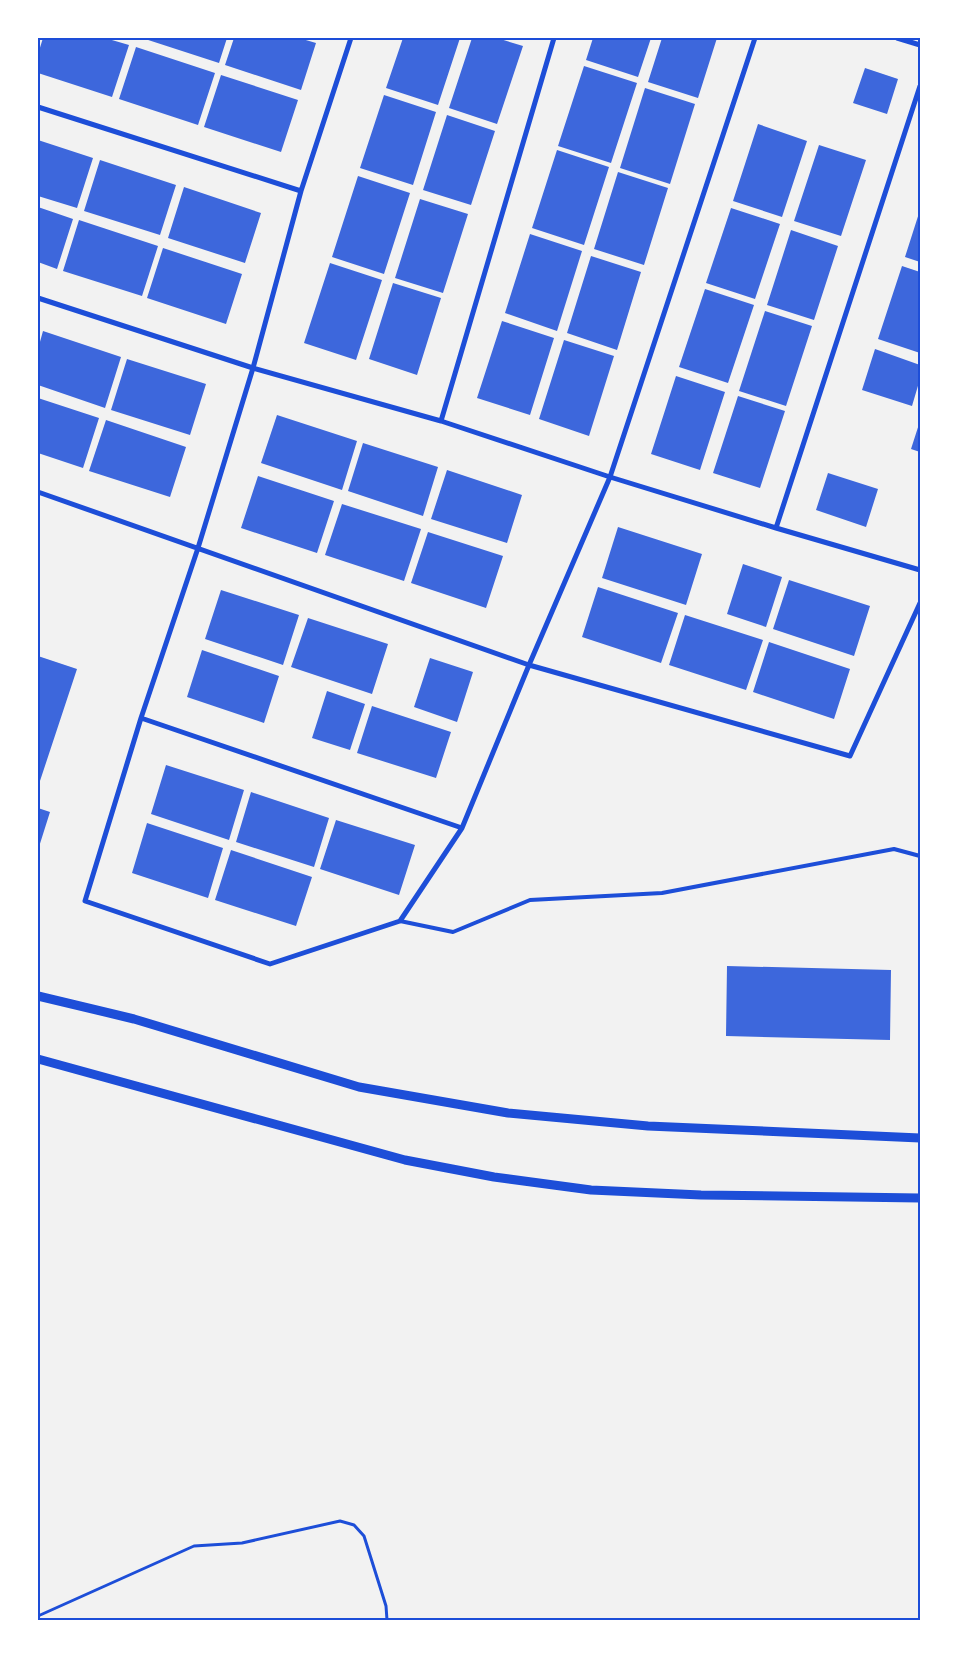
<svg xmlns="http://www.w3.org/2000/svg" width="958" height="1658" font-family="'Golos Text',sans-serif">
<rect width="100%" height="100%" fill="#f2f2f2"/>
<!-- building -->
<path fill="#3d67dc" d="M43 38H105L129 45 112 97 38 73V54Z
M142 38H227L219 63Z
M234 38H299L316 43 301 90 225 65Z
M403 38H460L438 105 386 88Z
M472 38H497L523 46 497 124 449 108Z
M593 38H651L638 77 586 60Z
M662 38H717L698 98 648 82Z
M136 47 215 73 198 125 119 99Z
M584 66 637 83 611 163 558 146Z
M865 68 898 79 887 114 853 103Z
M221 75 298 100 281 152 204 127Z
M645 88 695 104 670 184 620 168Z
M384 95 436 112 413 185 360 168Z
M447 115 495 131 471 205 423 190Z
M758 124 807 141 782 217 733 201Z
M38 140 93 158 77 208 38 196Z
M819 145 866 160 841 236 794 221Z
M557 150 609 167 584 245 532 228Z
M100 160 176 185 160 235 84 211Z
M618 172 668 188 644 265 594 249Z
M358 176 410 193 384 274 332 257Z
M184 187 261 213 245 263 168 238Z
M420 199 468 214 443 293 395 278Z
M38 207 73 219 57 269 38 262Z
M731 208 780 224 755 299 706 283Z
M920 210V262L905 257Z
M79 220 158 246 142 296 63 271Z
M791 230 838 246 814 320 767 305Z
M530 234 582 251 557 331 505 313Z
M163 248 242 274 226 324 147 298Z
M591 256 641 272 617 350 567 333Z
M330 263 382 280 356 360 304 343Z
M902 266 920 272V353L878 339Z
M393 283 441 298 417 375 369 359Z
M705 289 754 305 728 383 679 367Z
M765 311 812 326 786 406 739 391Z
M502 321 554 338 530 415 477 398Z
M43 331 121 357 105 408 38 385V349Z
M564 340 614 356 589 436 539 419Z
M875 349 920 365V379L912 406 862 390Z
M127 359 206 384 190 435 111 410Z
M676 376 725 392 700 470 651 454Z
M738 396 785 411 760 488 713 473Z
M38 398 99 418 83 468 38 453Z
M277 415 357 441 342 490 261 463Z
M106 420 186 447 170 497 89 471Z
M920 421V452L911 449Z
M363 443 438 467 423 516 348 491Z
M447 470 522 495 507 543 431 519Z
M828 473 878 489 866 527 816 510Z
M258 476 334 501 317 553 241 528Z
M342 504 421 529 404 581 325 555Z
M618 527 702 554 686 605 602 578Z
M428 532 503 556 486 608 411 583Z
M743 564 782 577 766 627 727 614Z
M789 580 870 606 854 656 773 629Z
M598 587 678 613 661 663 582 637Z
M221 590 299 615 283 665 205 639Z
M685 615 763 640 746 690 669 665Z
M308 618 388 644 372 694 291 667Z
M769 642 850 669 834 719 753 692Z
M202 650 279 676 264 723 187 697Z
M38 656 77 669 38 787Z
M430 658 473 672 457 722 414 707Z
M327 691 365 704 350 750 312 738Z
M372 706 451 732 436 778 357 753Z
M166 765 244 790 229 840 151 814Z
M251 792 329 818 314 867 236 842Z
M38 808 50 812 38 850Z
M336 820 415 845 399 895 320 869Z
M147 823 223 848 208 898 132 873Z
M231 850 312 877 296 926 215 900Z
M727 966 891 970 890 1040 726 1036Z"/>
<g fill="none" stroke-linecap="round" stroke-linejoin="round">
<!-- path -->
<path stroke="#1d4ed8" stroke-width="3" d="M38 1616 194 1546 242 1543 340 1521 354 1525 364 1536 386 1606 387 1620"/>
<!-- service -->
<path stroke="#1d4ed8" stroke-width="4" d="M400 921 453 932 530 900 662 893 894 849 920 856"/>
<!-- minor -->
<path stroke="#1d4ed8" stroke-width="5" d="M351 38 301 191 253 368 198 548 141 718 85 901 270 964 400 921 462 828 529 665 610 477 755 38
M897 38 920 45
M38 107 301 191
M38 298 253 368 441 421 610 477 776 528 920 570
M441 421 554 38
M38 492 529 665 850 756 920 603
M776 528 920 86
M141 718 462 828"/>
<!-- tertiary -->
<path stroke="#1d4ed8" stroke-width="9" d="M38 996 134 1019 359 1087 508 1113 648 1126 920 1138
M38 1059 405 1160 494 1177 591 1190 701 1195 920 1198"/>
</g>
<!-- border -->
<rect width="958" height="1658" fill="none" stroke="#ffffff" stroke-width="78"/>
<rect x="39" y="39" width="880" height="1580" fill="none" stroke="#1d4ed8" stroke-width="2"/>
</svg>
